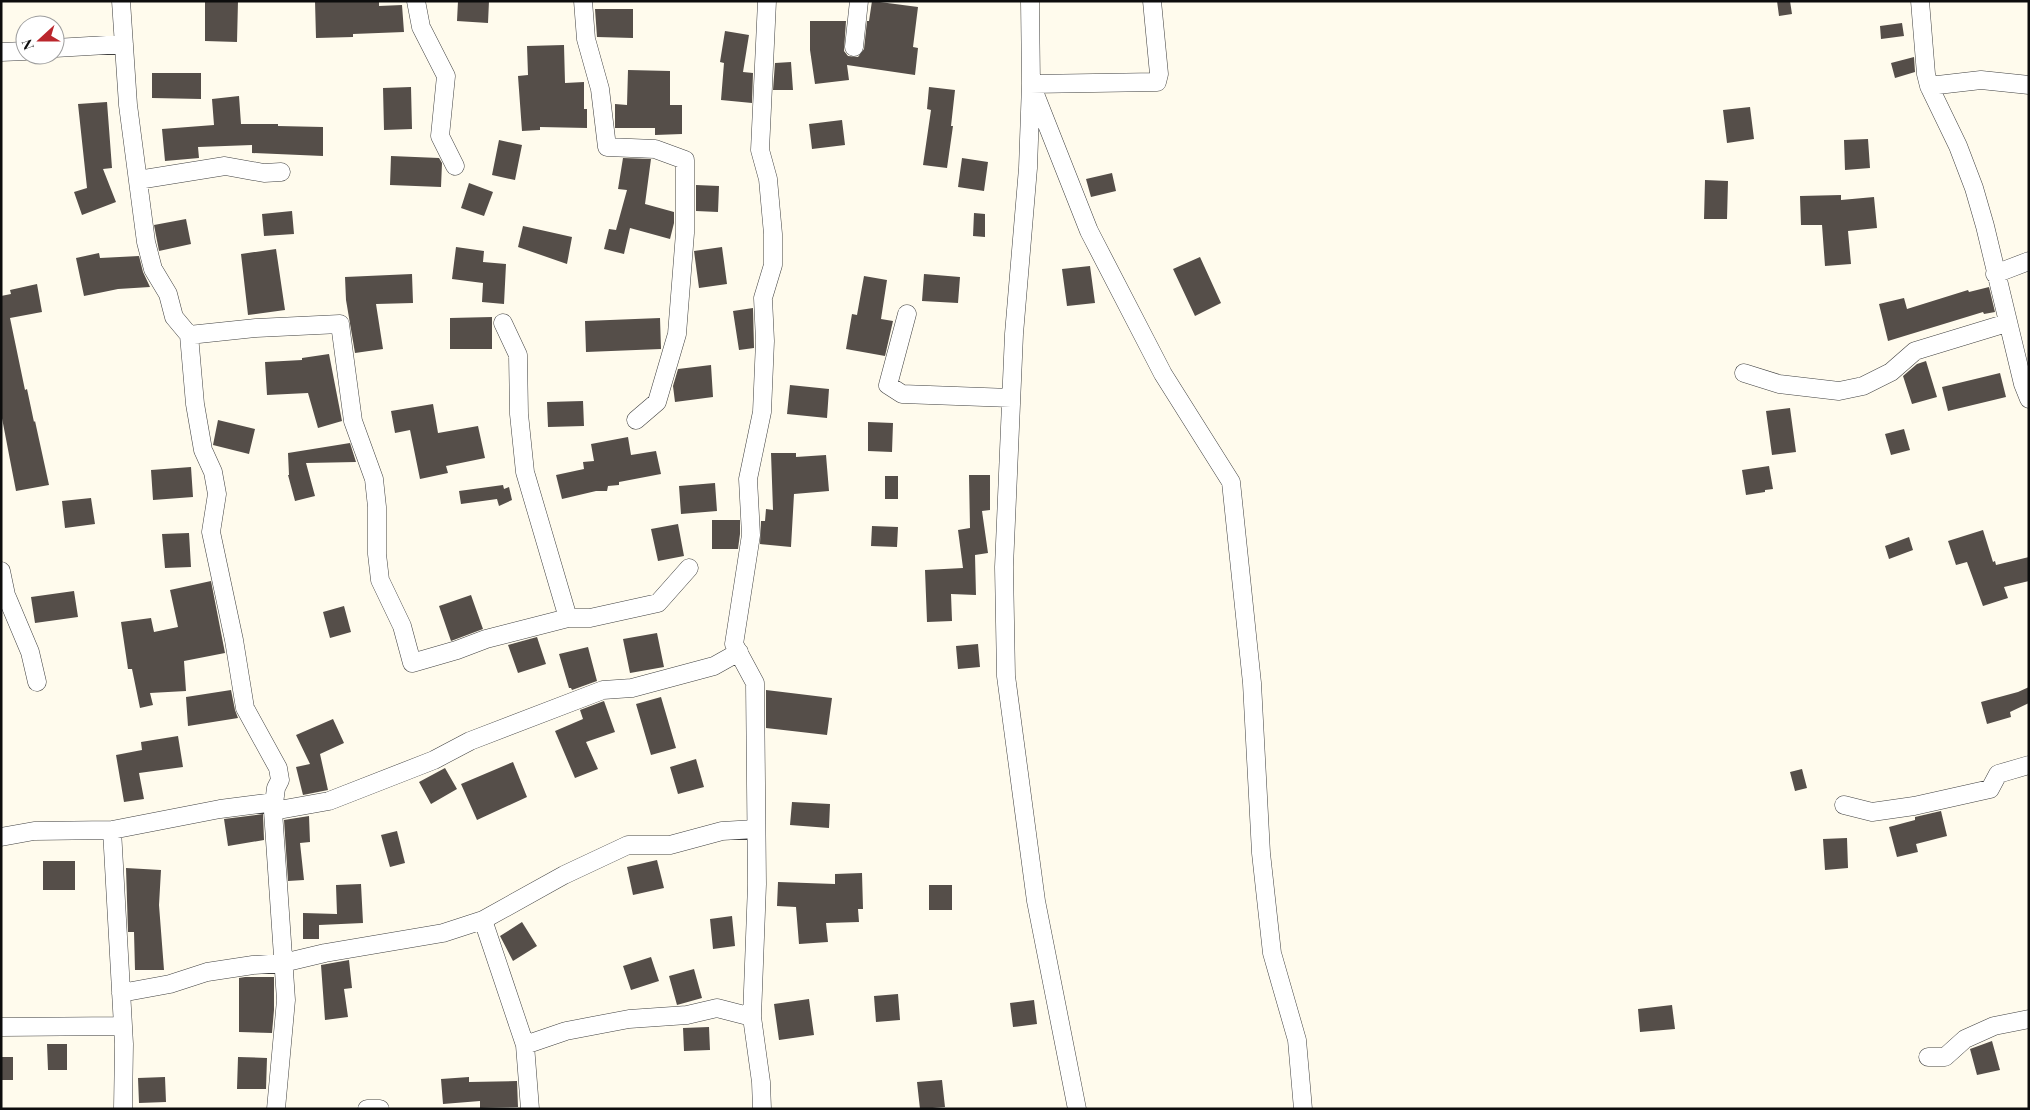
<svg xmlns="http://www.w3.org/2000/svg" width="2030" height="1110" font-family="'Playfair Display',serif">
<rect width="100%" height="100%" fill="#fffbed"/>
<!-- building -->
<path fill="#554e49" d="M205 1H238L237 42 205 41Z
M315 1H379V6L402 5 404 32 353 34V37L316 38Z
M458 1H489L488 23 457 21Z
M872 1 918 7 913 47 918 48 915 75 847 65 849 80 815 84 810 50V21H846L844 51 848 56 858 57 864 49 867 21H869Z
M1777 1H1790L1792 14 1779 16Z
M595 9H633V38L597 37Z
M1902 23 1904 36 1881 39 1880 26Z
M725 31 749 35 743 72 753 73 752 103 721 100 724 63 720 62Z
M564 45 565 83 584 82V109H587V128L540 127V130L522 131 518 76 528 75 527 46Z
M1914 57 1915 72 1895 78 1891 63Z
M791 62 793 90H773L775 63Z
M628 70 670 71V105H682V134L655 135V128H615V104L627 105Z
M152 73H201V99L152 98Z
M411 87 412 129 384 130 383 88Z
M929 87 955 90 951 126H953L947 168 923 165 931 110 927 109Z
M239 96 241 124H278V126L323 127V156L252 153V145L198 147 199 158 165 161 162 129 214 125 212 99Z
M107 102 112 168 103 169 116 202 82 215 74 192 87 188 78 104Z
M1750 107 1754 139 1727 143 1723 110Z
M842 120 845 145 812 149 809 124Z
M1868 139 1870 168 1845 170 1844 140Z
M499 140 522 145 515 180 492 175Z
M391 156 439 158 442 163 441 187 390 185Z
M623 158 651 159 645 204 674 212V223L670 239 630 228 624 254 604 249 609 229 616 230 627 190 618 189Z
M962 158 988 162 984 191 958 187Z
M1112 173 1116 191 1091 197 1086 179Z
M1705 180 1728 181 1727 219H1704Z
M469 183 493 192 484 216 461 208Z
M696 185 719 186 718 212 696 211Z
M1841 195V200L1874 197 1877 228 1848 231 1851 264 1825 266 1822 225H1801L1800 196Z
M292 211 294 234 264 236 262 214Z
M974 213 985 214V237L973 236Z
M186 219 191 244 159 251 154 225Z
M523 226 572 237 567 264 518 247Z
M456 247 484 251 483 262 506 264 504 304 482 302 483 283 452 279Z
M722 247 727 284 699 288 694 251Z
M276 249 285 310 248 315 241 254Z
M99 253 100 258 139 256 143 272 150 287 118 289 84 296 76 258Z
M1200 257 1221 303 1195 316 1173 269Z
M1090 266 1095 303 1067 306 1062 269Z
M412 274 413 303 376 304 383 349 355 353 346 300 345 277Z
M924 274 960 277 958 303 922 301Z
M864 276 887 280 881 319 893 321 885 356 846 349 852 314 857 315Z
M37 284 42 312 10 318 25 390 27 389 34 422 35 421 49 485 16 491 1 413V296L11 294 10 290Z
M1989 287 1995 312 1984 314 1983 312 1888 341 1879 304 1904 298 1907 309 1968 290 1969 292Z
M753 308 754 348 739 350 733 311Z
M492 317V349H450V318Z
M660 318 661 349 586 352 585 321Z
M329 354 342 421 318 428 308 393 267 395 265 362 302 360V358Z
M1926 361 1937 397 1912 404 1903 376 1917 364Z
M711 365 713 397 675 402 673 386 678 369Z
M2000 373 2006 397 1948 411 1942 387Z
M790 385 829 389 827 418 787 414Z
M583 401 584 426 548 427 547 402Z
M433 404 438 433 478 426 485 458 446 466 448 473 420 479 410 430 395 433 391 411Z
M1790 408 1796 452 1772 455 1766 411Z
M218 420 255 429 249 454 213 445Z
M868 422 893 423 892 452 868 451Z
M1904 429 1910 450 1891 455 1885 434Z
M628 437 631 455 656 451 661 474 619 482V485L608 486 607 491H596L562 499 556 475 584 469 583 462 594 461 591 444Z
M350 443 356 462 306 463 315 496 295 501 288 475H289L288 453Z
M771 453H796V457L826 455 829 491 794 494 791 547 760 544 761 521H765L766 509 773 510Z
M1769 466 1773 489 1765 490V492L1746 495 1742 470Z
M191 467 193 497 153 500 151 470Z
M969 475H990V510L982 511 988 553 975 555 976 595 951 594 952 621 927 622 925 570 963 568 958 530 970 528Z
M885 476H898V499H885Z
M715 483 717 511 681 514 679 486Z
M503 485 504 489 509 487 512 500 499 506 497 499 461 504 459 491Z
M91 498 95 524 65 528 62 501Z
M712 520H740V534L738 549H712Z
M678 524 684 556 658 561 651 529Z
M872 526 898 527 897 547 871 546Z
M1983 530 1993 562 1995 561 1996 565 2029 557V581L2004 587 2008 598 1983 606 1967 562 1956 565 1948 541Z
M189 533 191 567 165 568 162 534Z
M1909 537 1913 550 1889 559 1885 546Z
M211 581 225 653 184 661 186 691 150 693 153 705 140 708 132 669H128L121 622 151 618 154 632 178 627 170 590Z
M74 591 78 617 35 623 31 597Z
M471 595 483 629 451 641 439 606Z
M344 606 351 632 330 638 323 612Z
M657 633 664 667 630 673 623 639Z
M537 637 546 664 518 673 508 645Z
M978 644 980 667 958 669 956 646Z
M588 647 597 681 572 690 571 688H569L559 654Z
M2029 687V703L2010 712 2011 717 1987 724 1981 702 2018 692Z
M231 690 235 710 238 718 188 726 186 697Z
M766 690 832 698 827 735 766 728Z
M661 697 676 748 651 755 636 704Z
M604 701 615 732 586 742 598 769 575 778 555 731 583 719 580 710Z
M333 719 344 743 320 754 328 790 303 795 296 767 310 764 296 735Z
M178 736 183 767 139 773 144 799 124 802 116 755 142 750 141 742Z
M696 759 704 787 678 794 670 767Z
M513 762 527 797 477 820 461 784Z
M445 768 457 789 431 804 419 782Z
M1802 769 1807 788 1795 791 1790 772Z
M792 802 830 804 829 828 790 825Z
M1941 811 1947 836 1916 844 1918 852 1897 857 1889 827 1915 820V817Z
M263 814 264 840 228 846 224 819Z
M309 816 310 842 300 843 304 880 288 881 284 820Z
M397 831 405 863 390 867 381 835Z
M1847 838 1848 868 1825 870 1823 839Z
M657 860 664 888 633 895 627 867Z
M43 861H75V890H43Z
M126 868 161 870 159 905 164 970H135L134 932H128Z
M862 873 863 909H858L859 922 826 923 828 942 799 944 796 907 777 906 778 882 835 884V874Z
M361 884 363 923 319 925V939H303V913L337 914 336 885Z
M929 885H952V910H929Z
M732 916 735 946 713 949 710 919Z
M522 922 537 946 513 961 500 936Z
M651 957 659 981 631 990 623 966Z
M349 960 352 988 344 989 348 1017 325 1020 321 965Z
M694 969 702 998 677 1005 669 976Z
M245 977H274V1010L272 1033 239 1032V978Z
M898 994 900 1020 876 1022 874 996Z
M809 999 814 1035 779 1040 774 1004Z
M1034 1000 1037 1024 1013 1027 1010 1003Z
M1672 1005 1675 1029 1640 1032 1638 1009Z
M709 1027 710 1050 684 1051 683 1028Z
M1992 1041 2000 1070 1977 1075 1970 1049Z
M47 1044H67V1070H48Z
M1 1057H13V1080H1Z
M238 1057 267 1058 266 1089H237Z
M165 1077 166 1102 139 1103 138 1078Z
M469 1077V1082L517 1081 518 1107 480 1108V1101L443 1104 441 1079Z
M942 1080 945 1107 920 1109 917 1082Z"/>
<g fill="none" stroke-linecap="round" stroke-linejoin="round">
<!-- street casing -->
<g stroke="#404040" stroke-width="19">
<path id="street" d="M121 1 128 105 146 242 153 269 168 294 174 317 189 335 195 404 203 450 213 472 217 494 211 532 234 640 245 708 278 768 280 780 276 788 273 811
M416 1 421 27 446 76 440 136 455 166
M583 1 586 39 600 89 607 147 655 149 685 160V233L677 334 657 402 636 420
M1030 1 1031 84 1028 168 1014 334 1004 567 1006 676 1036 901 1077 1109
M1152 1 1159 74 1157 82 1031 84 1089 231 1163 374 1231 482 1252 683 1261 853 1272 953 1297 1040 1303 1109
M1920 1 1926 74 1929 86 1958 146 1974 188 1985 226 2023 384 2029 399
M854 47 859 1
M55 48 124 44
M1 52 25 51
M1929 86 1981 80 2029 85
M138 180 225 166 264 173 281 172
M1995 274 2029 261
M907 314 888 385 902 394 1011 398
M503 323 518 355 519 414 525 472 568 618
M189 335 256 328 340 324 353 421 374 479 377 507V554L380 580 402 626 412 663 457 650 486 639 568 618H590L658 603 689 568
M1744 373 1779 384 1839 391 1863 386 1891 372 1915 351 2007 323
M1 571 6 595 30 652 37 682
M1844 805 1872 812 1914 806 1990 789 1998 774 2029 765
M112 830 124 1044 123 1109
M1 837 34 831 112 830 220 809 275 802
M121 993 170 984 207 972 253 965 283 963 325 953 443 933 483 920
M1 1027 123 1026
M525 1045 566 1031 629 1019 687 1015 717 1008 752 1017
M1928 1057H1945L1965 1039 1994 1026 2029 1019
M276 1109 286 1000 273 811 329 801 434 760 470 741 603 690 632 688 714 666 739 652
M367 1109H380
M530 1109 525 1045 483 920 564 875 628 845H670L722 831 755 829
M762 1109 761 1082 752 1017 757 884 755 683 734 644 751 535 748 479 762 412 765 341 763 298 773 265V234L768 179 760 150 767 1"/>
</g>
<!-- street -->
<use href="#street" stroke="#fff" stroke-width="18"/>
</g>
<!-- border -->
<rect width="2030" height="1110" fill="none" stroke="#0d0d0d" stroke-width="5"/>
<!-- north arrow -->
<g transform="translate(40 40) rotate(249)"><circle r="24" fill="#ffffff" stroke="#9e9e9e"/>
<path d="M0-4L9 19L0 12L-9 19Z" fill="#bb262c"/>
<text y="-8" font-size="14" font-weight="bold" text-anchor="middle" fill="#0d0d0d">N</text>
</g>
</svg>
